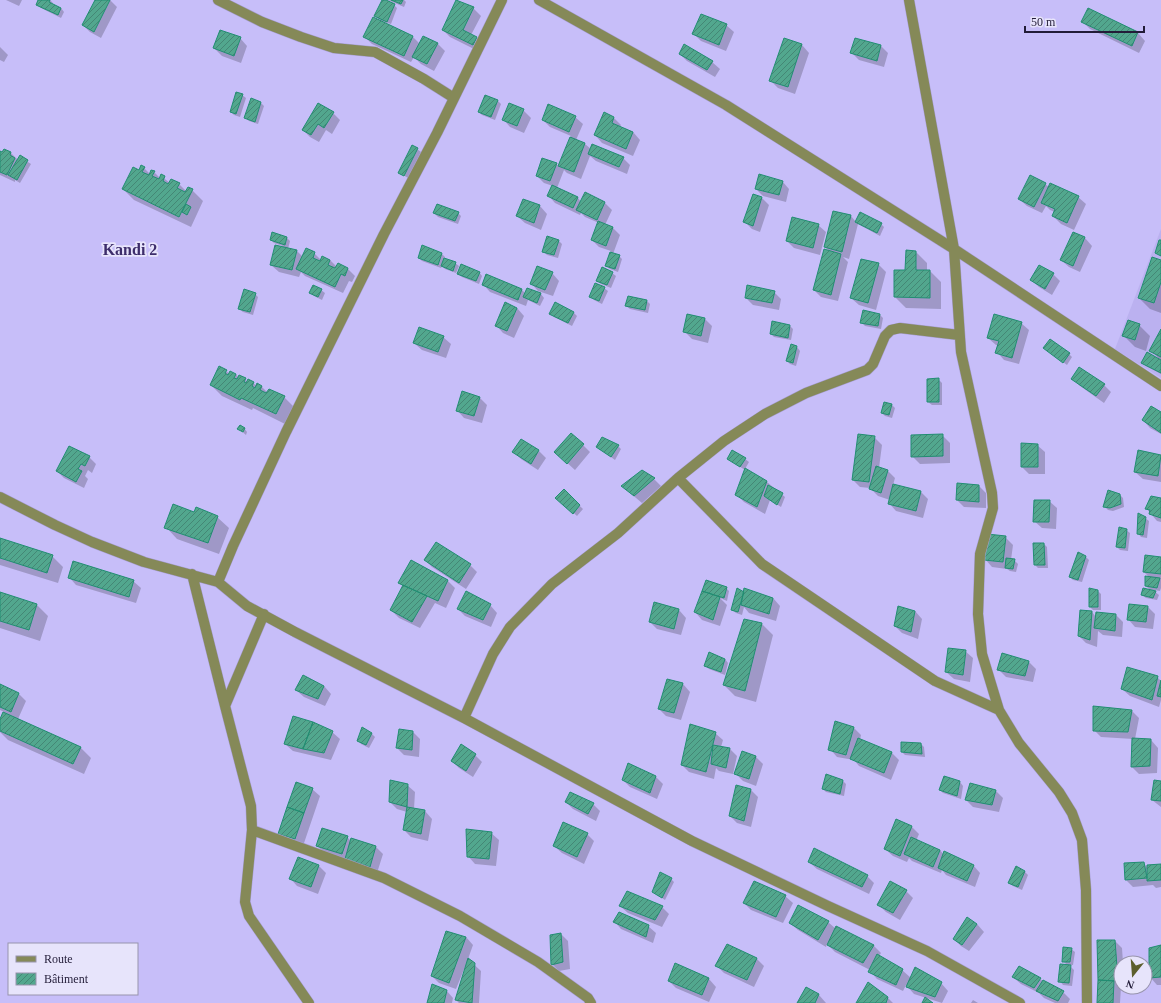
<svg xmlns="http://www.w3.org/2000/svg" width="1161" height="1003" font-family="Georgia,serif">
<defs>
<pattern id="building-hatch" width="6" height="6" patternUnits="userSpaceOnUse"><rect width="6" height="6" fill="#52a78e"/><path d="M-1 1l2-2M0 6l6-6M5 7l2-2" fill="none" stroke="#448775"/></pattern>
</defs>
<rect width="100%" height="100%" fill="#c7bef9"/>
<!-- built -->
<path fill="#bbb1f0" d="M1161 229V378L1115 349Z"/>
<!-- shadow -->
<path fill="#0003" d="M6 0H22L19 6Z
M39 0H50L53 3 52 4 61 8 64 12 61 18 41 8 37 5Z
M96 0H110L117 7 101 38 90 32 83 25Z
M383 0 394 5 397 8 391 24 382 21V22L376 16Z
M388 0H404L406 2 404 7Z
M473 8 481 16 471 35 476 37 484 45 480 52 450 37 443 30Z
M1088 9 1138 33 1145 41 1139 53 1090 29 1082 21Z
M373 18 413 37 420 44 424 37 438 44 445 51 434 71 421 64 414 57 411 62 372 44 365 37Z
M726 25 734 32 726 51 701 41 694 34Z
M240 38 247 46 241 63 222 56 214 48Z
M785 39 802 45 809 53 795 94 778 88 771 81Z
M881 46 888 53 884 67 859 60 852 53Z
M0 47 8 55 4 62 0 60Z
M680 54 712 62 720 69 715 77 687 61Z
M242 95 246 98 240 117 234 115 231 112Z
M485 96 498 101 501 104 495 120 482 115 479 112Z
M261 103 264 106 258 124 249 121 246 118Z
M523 110 531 118 524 133 510 127 503 119Z
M333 113 340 120 332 134 326 130 319 142 310 137 303 130Z
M575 117 583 124 576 140 585 144 591 149 623 158 630 165 627 174 596 161 590 156 581 179 567 173 564 170 557 188 578 198 581 202 585 194 605 203 612 210 605 225 613 228 620 235 613 254 619 256 622 259 618 272 610 269 606 266 611 251 599 247 592 240 599 223 585 217 581 213 580 215 555 203 548 195 553 186 544 183 537 176 556 164 559 167 571 136 550 127 543 120Z
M614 118 621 125 620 127 633 132 640 140 633 156 602 143 595 135Z
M417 149 421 152 408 178 400 173Z
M5 150 11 153 18 160 20 157 31 164 20 183 15 180V182L0 175V152L3 154Z
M144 168 150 174 154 172 160 178 161 176 170 183 179 184 187 192 192 190 203 201 191 227 134 200 123 189 139 171Z
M782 181 789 189 786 202 763 196 756 189Z
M1045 184 1049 187 1078 197 1086 204 1074 230 1061 224 1053 216 1055 212 1050 210 1046 206 1042 213 1027 206 1019 199Z
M754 195 762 198 769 205 760 232 752 229 745 222Z
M523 200 540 206 547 214 541 230 525 223 517 216Z
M834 212 851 216 856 222 881 224 884 227 880 236 858 224 849 259 843 257 848 262 838 301 821 297 814 290 830 252 825 247Z
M434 213H458L461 216 458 224 438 217Z
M818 225 826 232 820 255 794 248 787 241Z
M273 233 287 238 290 241 288 249 297 251 303 257 314 253 321 260 323 257 330 260 337 267 348 269 355 276 352 282 349 281 343 293 305 276 301 272 299 277 279 272 271 265 283 246 274 243 271 240Z
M1073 233 1085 238 1092 246 1080 272 1069 267 1061 260Z
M548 237 559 241 562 244 558 258 547 255 543 251Z
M916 252 927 263V271H930L941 282V309L906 308 895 297Z
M442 254 445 257 444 259 455 263 459 266 456 273 445 269 442 266 441 268 422 261 419 258Z
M1161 261V313L1150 309 1139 298Z
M878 264 886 272 876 310 859 305 851 298Z
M479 272 482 276 479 284 462 277 458 274Z
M552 273 559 281 553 296 538 291 531 283Z
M612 273 616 276 611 288 601 284 597 281Z
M1053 274 1060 281 1052 295 1039 287 1031 280Z
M486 275 522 290 526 294 528 289 541 294 544 298 540 306 528 300 526 306 490 292 483 284Z
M604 288 608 291 602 304 594 300 590 296Z
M321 290 325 293 322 300 314 296 311 293Z
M774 292 781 299 779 310 753 305 746 298Z
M255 294 258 297 253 315 243 312 239 309Z
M628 297 647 301 650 304 648 313 630 309 626 306Z
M517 308 524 316 514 338 503 333 496 325Z
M864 311 880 315 883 318 881 329 865 326 861 322Z
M574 313 577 316 572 326 554 317 551 314Z
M688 315 705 319 712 326 708 343 692 339 684 331Z
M1021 323 1029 330 1019 364 1004 360 997 352 999 346 996 345 988 338Z
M1139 325 1150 336 1146 351 1135 347 1124 336Z
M790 326 793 329 791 340 774 337 771 334Z
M1161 331V374L1146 366 1142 363 1160 360 1151 350Z
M443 337 451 344 446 358 422 350 414 343Z
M797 347 800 351 796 366 790 364 787 361Z
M1048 351 1069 354 1072 357 1067 365Z
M220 367 230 374H236L238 377 239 376 248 382 253 383 257 386H261L268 393 284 397 295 408 287 425 253 408 252 410 222 396 211 385Z
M938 379 942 383V405H932L928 402Z
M1073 379 1104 385 1111 392 1104 403 1080 386Z
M480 398 487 405 482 423 464 418 457 410Z
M892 405 895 408 892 418 885 416 882 413Z
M1161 413V434L1150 428 1143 420Z
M244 428 247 432 246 435 239 429Z
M942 435 950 443V463L920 464 912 456Z
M874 437 882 445 879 468 888 471 895 478 893 485 921 492 928 499 923 518 896 511 889 503 890 500 878 496 870 488 860 487 853 480Z
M521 440 539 451 546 458 538 470 521 459 514 452Z
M583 445 590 452 575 470 555 452Z
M1037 445 1045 452V474H1029L1022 467Z
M618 446 621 449 615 460 597 447Z
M1139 451 1161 456V482L1143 479 1135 472Z
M89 457 96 464 92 473 88 470 85 476 88 479 84 488 64 478 57 471Z
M728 459H745L749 462 745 469 767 482 785 497 781 507 770 500 765 514 744 502 737 495 745 470Z
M642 471 654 479 661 486 642 503 623 487Z
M979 486 986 493V508L964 507 957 500Z
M564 491 583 509 577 516 557 498Z
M1120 495 1123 498 1124 507 1113 511 1108 510 1105 507Z
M1161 499V522L1157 521 1146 508Z
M1049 501 1057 508 1056 529 1042 528 1034 521Z
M194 513 217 517 229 528 219 554 177 539 166 527Z
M1145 518 1149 521 1147 538 1141 537 1138 533Z
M1126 530 1130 533 1128 551 1120 550 1117 547Z
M1005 537 1013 545 1011 560H1014L1018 564 1016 572 1010 571 1007 569 992 567 985 559Z
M0 539 52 556 63 567 58 583 0 565Z
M1044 544 1047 547 1048 568H1038L1035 565Z
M1078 554 1086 557 1089 560 1082 582 1073 580 1070 577Z
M1161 558V588L1160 591 1153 590 1159 595 1157 600 1146 598 1142 595 1151 591 1146 586 1150 578 1144 572Z
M425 560 470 565 477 572 466 589 432 567Z
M411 562 448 581 455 588 446 608 435 603 420 628 399 618 391 610 403 586 399 582Z
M69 577 133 581 141 588 136 603 76 585Z
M707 581 726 588 729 591 727 601 720 598 727 605 720 626 702 620 695 612Z
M1098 591 1101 594V610H1093L1090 607Z
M0 593 37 605 48 616 40 641 0 628Z
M744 593 773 598 780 606 776 621 749 613 744 607 742 615 736 613 732 610Z
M655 603 679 610 686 618 681 635 657 629 650 622Z
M490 605 497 613 491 627 465 616 458 609Z
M1130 605 1148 607 1155 614 1153 629 1135 627 1128 619Z
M915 611 922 619 918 639 902 633 895 626Z
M1092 612 1096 617 1116 615 1123 622 1122 637 1103 635 1098 631 1097 647 1086 643 1079 636Z
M762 624 773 635 756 702 735 696 724 685Z
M965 651 973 658 970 682 954 679 946 672Z
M1003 655 1029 662 1036 669 1033 682 1006 677 998 669Z
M725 659 728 663 725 675 709 669 705 665Z
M1157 677 1161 681V700L1159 707 1130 696 1122 689Z
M667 680 683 684 690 692 681 720 666 716 659 709Z
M0 685 19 694 26 701 18 719 80 747 91 758 84 774 8 740 0 732V721L4 712 0 710Z
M324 686 331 694 325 706 304 697 296 690Z
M1132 711 1139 718 1135 739 1151 740 1158 748 1157 773 1139 774 1132 767 1133 739 1101 737 1094 730Z
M854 728 861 735 860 740 892 753 899 760 891 780 859 766 854 760 837 757 830 749Z
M332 732 340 739 331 760 293 751 285 744Z
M413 732 420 739 419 757 404 755 397 748Z
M371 733 375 737 369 748 361 744 358 740Z
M715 733 723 740 721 747 730 749 737 756 733 774 719 771 716 768 714 779 689 772 682 765Z
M921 744 924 747 925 757 905 755 902 752Z
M743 752 756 757 763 764 756 786 743 781 735 773Z
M475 755 482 762 473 777 459 768 452 761Z
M629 764 656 777 663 784 657 799 630 787 623 780Z
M945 777 960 782 963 786 961 799 943 793 940 790Z
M843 781 846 784 844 796 826 792 823 789Z
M1161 782V807L1152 800Z
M407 785 415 792 414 809 425 811 432 819 428 841 411 837 404 830 407 812 397 809 390 802Z
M737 786 751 790 758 797 751 827 737 823 730 816Z
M312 789 320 796 303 846 286 841 279 833Z
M996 791 1003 798 999 812 973 807 966 800Z
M566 802 593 804 600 811 596 821 573 809Z
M912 827 919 834 916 841 940 850 944 855 973 865 980 873 975 887 946 875 942 870 941 873 912 861 909 858 907 862 893 856 885 849Z
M491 833 499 840 496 866 475 864 468 856Z
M587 834 594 841 584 864 562 853 554 846Z
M347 837 351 841 376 847 383 854 377 873 325 853 317 846Z
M298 858 319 866 326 873 318 894 297 886 290 878Z
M809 862 867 876 874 883 869 894 817 869Z
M1143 863 1148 868 1161 865V887L1156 888 1153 885 1133 887 1126 880Z
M1024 871 1028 875 1022 890 1013 886 1009 883Z
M671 879 674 882 665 900 653 892Z
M906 891 913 898 900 920 886 912 879 905Z
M785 896 793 903 783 923 751 910 744 903Z
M620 906 662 907 669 914 662 927 628 913Z
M614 921 648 926 656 933 653 943 621 929Z
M828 922 836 929 873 945 881 953 879 956 902 970 911 978 941 983 948 991 942 1003 914 994 906 985 903 991 877 979 870 971V970L835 952 827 944 826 947 798 930 790 923Z
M977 924 984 932 969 951 961 946 954 939Z
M447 932 466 937 473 945 468 959 481 971 479 1003H459L456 1000 468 962H467L456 989 439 983 432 976Z
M561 934 568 941 570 969 559 971 552 964Z
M1098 941H1115L1122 948 1123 963H1121V987L1125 988 1121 987 1120 1003H1098Z
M1161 946V985H1157L1150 977Z
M1071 949 1075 952 1073 965H1069L1074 970 1072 986 1063 985 1060 981 1068 966 1063 961Z
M757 959 764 966 754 987 724 973 717 966Z
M676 964 709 979 716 987 709 1002 676 988 669 981Z
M1013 977 1040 979 1043 981 1063 992 1070 999 1068 1003H1055L1044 998 1039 993 1021 984Z
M869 983 888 998 893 1003H857Z
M806 989 819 995 826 1003H798Z
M446 990 453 998 452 1003H428Z
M973 1000 978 1003H971Z"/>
<!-- building -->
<path fill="url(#building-hatch)" stroke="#218d72" d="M38 0H50L49 2 61 8 58 15 36 5Z
M95 0H110L94 32 82 25Z
M382 0H386L395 4 387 22 374 16Z
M391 0H403L401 4Z
M456 0 474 7 463 30 477 37 473 45 442 30Z
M1088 8 1138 32 1132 46 1081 22Z
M701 14 727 24 719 45 692 34Z
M373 17 413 36 404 56 363 37Z
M220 30 241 37 234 56 213 48Z
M423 36 438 43 427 64 412 57Z
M784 38 802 44 788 87 769 81Z
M855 38 881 45 877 61 850 53Z
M684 44 713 61 707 70 679 54Z
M236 92 243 94 236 114 230 112Z
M485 95 498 100 491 117 478 112Z
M251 98 261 102 255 122 244 118Z
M318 103 334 112 324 128 318 124 311 135 302 130Z
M509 103 524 109 517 126 502 120Z
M548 104 576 116 569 132 542 120Z
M604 112 614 117 612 123 633 132 626 149 594 135Z
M570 137 585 143 574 172 558 166Z
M592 144 624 157 619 167 588 154Z
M412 145 418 148 404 176 398 173Z
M4 149 11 152 10 155 15 158 7 175 0 172V151L2 152Z
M20 155 28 160 17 180 8 175Z
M542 158 557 163 550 181 536 176Z
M141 165 145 167 142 172 149 175 151 170 155 171 152 176 159 179 161 174 165 176 163 181 168 184 171 179 180 183 177 188 185 192 188 187 193 189 179 217 122 189 133 167 139 170Z
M759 174 783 181 779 195 755 189Z
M1030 175 1046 183 1034 207 1018 199Z
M1050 183 1079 196 1067 223 1052 216 1055 209 1041 203Z
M552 185 578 197 573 208 547 196Z
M585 192 605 202 597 220 576 210Z
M753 194 762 197 753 226 743 222Z
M523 199 540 205 534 223 516 216Z
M186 204 191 207 187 215 182 212Z
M437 204 459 212 455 221 433 213Z
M833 211 851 215 842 252 824 247Z
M860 212 882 223 877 233 855 222Z
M792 217 819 224 813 248 786 241Z
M598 221 613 227 606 246 591 240Z
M272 232 287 237 285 245 270 240Z
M1073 232 1085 237 1073 266 1060 260Z
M547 236 559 240 554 255 542 252Z
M1159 240H1161V256L1155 253Z
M275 245 297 250 292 270 270 265Z
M422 245 442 253 438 265 418 258Z
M306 248 315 252 313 258 320 261 322 256 330 260 328 265 335 268 338 263 348 268 345 276 341 274 335 287 296 269Z
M824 249 841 254 831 295 813 290Z
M906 250 916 251V270H930V298L894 297V270H905Z
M610 252 620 255 615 269 605 266Z
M1152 257 1161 260V282L1154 303 1138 298Z
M444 258 456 262 453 271 441 266Z
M861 259 879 263 868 303 850 298Z
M461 264 480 272 476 281 457 274Z
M1039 265 1054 273 1045 289 1030 280Z
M537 266 553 272 545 290 530 284Z
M602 267 613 272 607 285 596 281Z
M486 274 522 289 518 300 482 285Z
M595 283 605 287 599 301 589 297Z
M313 285 322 289 318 297 309 293Z
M747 285 775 291 772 303 745 298Z
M527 288 541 293 537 303 523 297Z
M244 289 256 293 250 312 238 309Z
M628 296 647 300 645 310 625 306Z
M505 302 517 308 507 331 495 326Z
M555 302 574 312 568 323 549 314Z
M863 310 880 314 878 326 860 323Z
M687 314 705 318 701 336 683 332Z
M994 314 1022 322 1012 358 995 353 999 341 987 338Z
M1128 320 1140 324 1135 340 1122 336Z
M772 321 790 325 788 338 770 334Z
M419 327 444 336 438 352 413 343Z
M1161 329V357L1149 351Z
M1050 339 1070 353 1063 363 1043 348Z
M791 344 797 346 793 363 786 361Z
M1147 352 1161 360V373L1141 363Z
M219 366 227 370 225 373 228 375 230 371 236 374 234 378 237 379 239 375 246 378 244 382 246 383 248 379 254 382 252 386 255 388 257 383 262 386 260 390 266 393 269 389 285 396 276 414 241 398 240 400 210 385Z
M1079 367 1105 384 1096 396 1071 379Z
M939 378V402H927V379Z
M462 391 480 397 474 416 456 411Z
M884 402 892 404 889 415 881 413Z
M1151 406 1161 412V433L1142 420Z
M240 425 245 428 243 432 237 429Z
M571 433 584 444 567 464 554 452Z
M858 434 875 436 869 482 852 480Z
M943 434V456L911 457V435Z
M602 437 619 445 611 457 596 447Z
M521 439 539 450 531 464 512 452Z
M1021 443 1038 444V467H1021Z
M69 446 90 456 85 466 81 464 78 469 82 471 76 482 56 471Z
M732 450 746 458 740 467 727 459Z
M1138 450 1161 455 1158 476 1134 472Z
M876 466 888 470 881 493 869 489Z
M745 468 767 481 757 507 735 495Z
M642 470 655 478 634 496 621 486Z
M957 483 979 485V502L956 500Z
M893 484 921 491 916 511 888 504Z
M768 485 783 493 777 505 764 496Z
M564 489 580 505 573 514 555 498Z
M1108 490 1120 494 1121 504 1110 508 1103 507Z
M1151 496 1161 498V518L1149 514 1150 510 1145 509Z
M1034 500H1050L1049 522H1033Z
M173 504 194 512 196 507 218 516 208 543 164 528Z
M1138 513 1146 517 1143 535 1137 534Z
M1119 527 1127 529 1125 548 1116 547Z
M987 534 1006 536 1003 562 984 560Z
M0 538 53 555 47 573 0 558Z
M436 542 471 564 459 583 424 560Z
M1033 543H1044L1045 565H1034Z
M1078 552 1086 556 1078 580 1069 577Z
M1145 555 1161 557V574L1143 572Z
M1006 558 1015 559 1013 569 1005 568Z
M411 560 448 580 438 601 398 583Z
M73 561 134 580 129 597 68 578Z
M1145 576 1160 578 1157 588 1145 586Z
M706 580 727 587 724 598 702 591Z
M403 585 427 596 412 622 390 610Z
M737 588 744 592 738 612 731 610Z
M744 588 773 598 769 614 741 605Z
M1089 588 1098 590V607H1089Z
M1143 588 1156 591 1153 598 1141 595Z
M466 591 491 604 483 620 457 609Z
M702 591 720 597 713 620 694 612Z
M0 592 37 604 29 630 0 621Z
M654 602 679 609 674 629 649 622Z
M1129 604 1148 606 1146 622 1127 620Z
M898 606 915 611 911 632 894 626Z
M1080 610 1092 611 1090 640 1078 636Z
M1096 612 1116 614 1115 631 1094 628Z
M744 619 762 623 745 691 723 685Z
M948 648 966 650 963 675 945 672Z
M709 652 725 659 721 672 704 666Z
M1002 653 1029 661 1025 676 997 670Z
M1127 667 1158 676 1152 700 1121 689Z
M303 675 324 686 318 699 295 690Z
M667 679 683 683 674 713 658 709Z
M1161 680V697L1157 696Z
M0 684 19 693 11 712 0 707Z
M1093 706 1132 710 1128 732 1093 731Z
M3 712 81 747 73 764 0 731V719Z
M293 716 313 722 303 749 284 744Z
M835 721 854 727 846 755 828 750Z
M313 722 333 731 324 753 303 749Z
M690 724 716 732 706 772 681 765Z
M362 727 372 733 366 745 357 741Z
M399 729 413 731 412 750 396 748Z
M858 738 892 752 884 773 850 759Z
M1132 738 1151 739 1150 766 1131 767Z
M901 742 921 743 922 754 901 752Z
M461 744 476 754 466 771 451 761Z
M713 745 730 748 726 768 711 764Z
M742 751 756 756 749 779 734 774Z
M628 763 656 776 650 793 622 780Z
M826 774 843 780 840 794 822 789Z
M944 776 960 781 957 796 939 790Z
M390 780 408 784 407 807 389 802Z
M1154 780 1161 781V801L1151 800Z
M296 782 313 788 304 813 287 807Z
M970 783 996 790 992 805 965 800Z
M736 785 751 789 744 821 729 816Z
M570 792 594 803 588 814 565 802Z
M287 807 304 813 295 839 278 834Z
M407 807 425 810 421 834 403 830Z
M896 819 912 826 900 856 884 849Z
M563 822 588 833 577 857 553 846Z
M322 828 348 836 342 854 316 846Z
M466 829 492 832 489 859 467 857Z
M911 837 940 850 933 867 904 854Z
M351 838 376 846 370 867 345 859Z
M814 848 868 875 862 887 808 862Z
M944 851 974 865 967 881 938 868Z
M298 857 319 865 311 887 289 879Z
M1144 862 1147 878 1125 880 1124 863Z
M1161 864V880L1147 881V865Z
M1016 866 1025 871 1018 887 1008 883Z
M660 872 672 878 662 898 652 892Z
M754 881 786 895 776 917 743 903Z
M890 881 907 890 893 913 877 905Z
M627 891 663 906 655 920 619 906Z
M798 905 829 921 818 940 789 923Z
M619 912 649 925 646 937 613 922Z
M967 917 977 924 962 945 953 939Z
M836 926 874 945 863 963 827 945Z
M446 931 466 937 449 983 431 976Z
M561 933 563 962 551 965 550 935Z
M1097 940H1115L1118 981 1098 980Z
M727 944 757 958 747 980 715 966Z
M1161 945V977L1149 978V948Z
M1063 947 1072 948 1070 962H1062Z
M877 954 903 969 896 985 868 972Z
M468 958 475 963 472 1003 455 1000Z
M675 963 709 978 702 995 668 981Z
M1060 964 1071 965 1069 983 1058 982Z
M1019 966 1041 978 1034 988 1012 977Z
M915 967 942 982 935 997 906 987Z
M1043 980 1064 991 1058 1001 1036 991Z
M1098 980 1114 981 1113 1003H1097Z
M868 982 888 997 886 1003H856Z
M432 984 447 990 444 1003H427Z
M806 987 819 994 815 1003H797Z
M925 997 933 1003H922Z"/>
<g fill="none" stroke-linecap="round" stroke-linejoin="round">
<!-- minor casing -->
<g stroke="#a69ed2" stroke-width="11">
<path id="minor" d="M218 0 262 22 301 37 334 48 375 52 424 79 454 98
M539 0 726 105 954 249 1161 386
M909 0 954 249 961 352 992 493 993 508 980 554 978 614 982 654 999 710 1019 743 1059 792 1072 813 1082 840 1086 890 1087 1003
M678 478 762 564 935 681 999 710
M0 497 55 525 92 542 144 562 218 582 247 606 295 632 464 718 692 841 828 906 927 951 1020 1003
M192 574 225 706
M218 582 233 546 286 432 384 234 437 133 502 0
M264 614 225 706 251 806 252 830 245 902 249 916 309 1003
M464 718 493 654 510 627 552 584 618 533 678 478 724 441 765 414 806 393 867 370 873 364 885 336 891 330 900 328 959 335
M252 830 384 878 460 916 538 962 588 998 591 1003"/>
</g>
<!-- minor -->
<use href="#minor" stroke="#858958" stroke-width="10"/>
</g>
<g text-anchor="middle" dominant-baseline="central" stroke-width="3.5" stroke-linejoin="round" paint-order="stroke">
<!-- district labels -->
<g font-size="16" font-weight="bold" fill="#3d2d6b" stroke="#e7e4fb">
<text x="130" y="249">Kandi 2</text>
</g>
</g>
<!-- legend -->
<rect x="8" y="943" width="130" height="52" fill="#e7e4fb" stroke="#9894ad"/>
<rect x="16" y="956" width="20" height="6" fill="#858958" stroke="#9894ad"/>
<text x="44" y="963" font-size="12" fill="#221c38">Route</text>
<rect x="16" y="973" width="20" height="12" fill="url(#building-hatch)" stroke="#9894ad"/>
<text x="44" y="983" font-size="12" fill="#221c38">Bâtiment</text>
<!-- north arrow -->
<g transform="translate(1133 975) rotate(197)"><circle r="19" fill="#e7e4fb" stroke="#9894ad"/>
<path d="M0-3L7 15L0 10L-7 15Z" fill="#5c5e2c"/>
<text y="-6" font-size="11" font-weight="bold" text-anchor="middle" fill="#221c38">N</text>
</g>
<!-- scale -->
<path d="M1025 26v6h119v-6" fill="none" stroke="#221c38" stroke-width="2"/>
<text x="1031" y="26" font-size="12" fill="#221c38" stroke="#e7e4fb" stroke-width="3" paint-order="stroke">50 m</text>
</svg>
